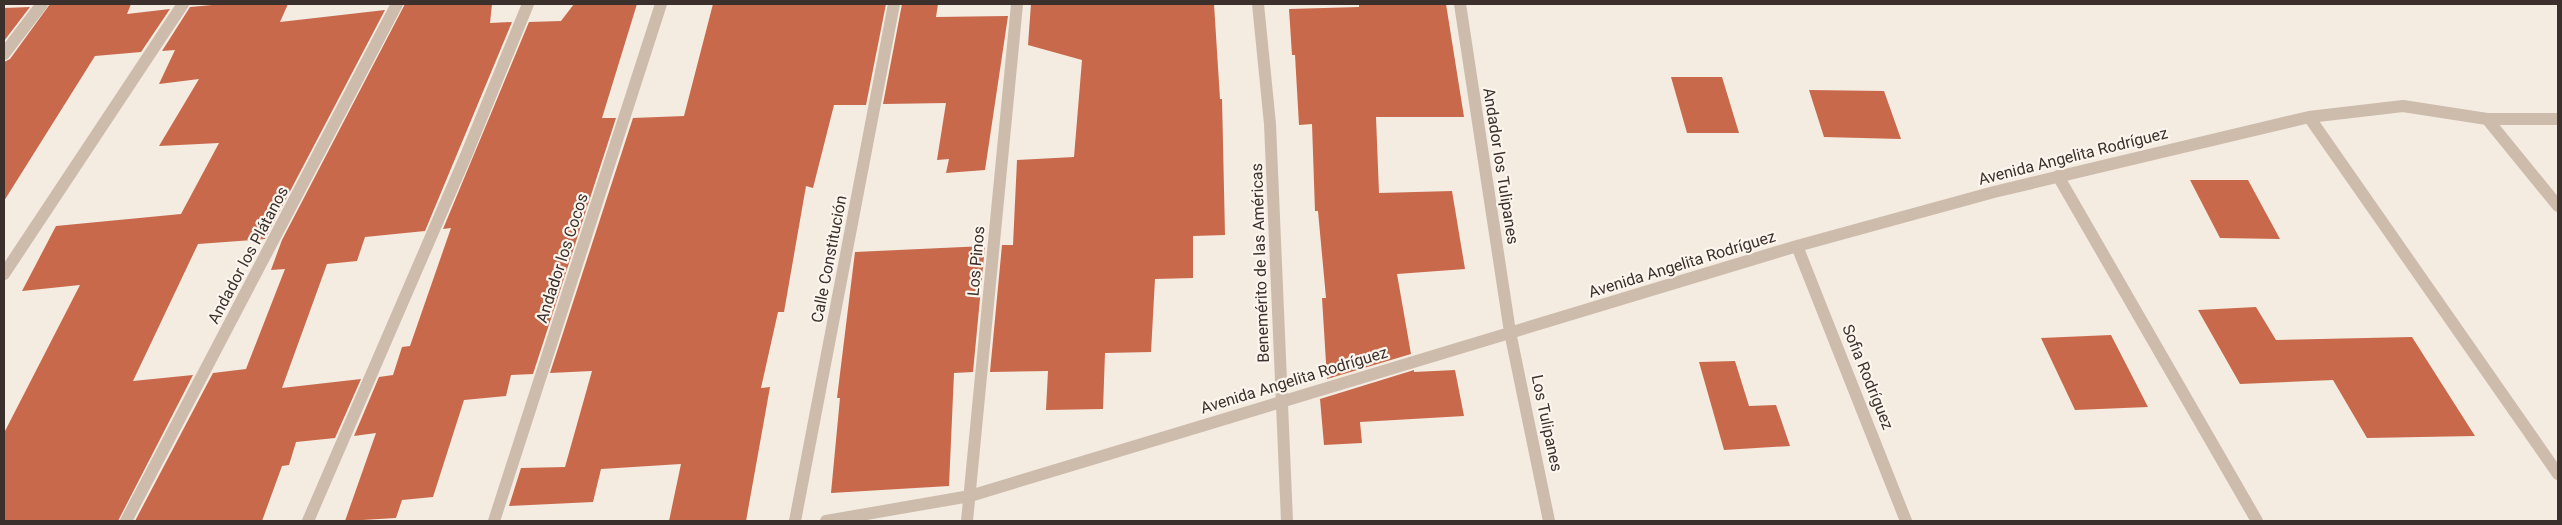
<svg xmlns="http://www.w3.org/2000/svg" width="2562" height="525" font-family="Roboto,sans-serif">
<rect width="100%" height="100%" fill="#f4ebe1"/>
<!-- building -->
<path fill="#c8694b" d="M50 4H131L127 14 170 9 141 52 95 56 4 201V62L10 59Z
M223 4H288L280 22 385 10 265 239 198 244 133 381 193 375 118 521H4V433L80 285 22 291 56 226 181 214 219 143 159 146 199 79 159 84 175 50 162 51 190 7Z
M405 4H492L490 23 512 22 425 231 365 237 357 261 327 264 282 388 361 379 335 438 296 442 289 465 282 466 262 521H135L213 373 246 369 285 269 271 270 282 240Z
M574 4H637L602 118H616L533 374 511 375 506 396 464 400 433 497 402 500 396 518 345 521 376 433 354 436 379 377 393 375 402 347 410 346 451 228 443 229 529 22 561 21Z
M713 4H886L866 105H834L813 188 806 186 784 312H778L761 388 770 387 746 521H669L681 464 601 469 593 502 509 506 521 468 565 467 592 371 550 373 633 118 684 116Z
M902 4H938L936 17 1008 16 985 170 946 173 949 159 937 160 946 103 883 104Z
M1031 4H1214L1220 99H1222L1225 235 1193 236V278L1155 279 1151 352 1105 353 1103 409 1046 410 1048 371 990 372 1002 245H1013L1017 160 1074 157 1082 60 1028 45Z
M1359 4H1446L1464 117H1376L1379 193 1452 191 1465 269 1397 274 1411 354 1327 379 1322 298H1326L1318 211H1315L1312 124 1299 125 1295 55H1292L1289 9 1359 7Z
M30 7 4 41V8Z
M1671 77H1722L1739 133H1687Z
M1809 90 1884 91 1901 139 1824 137Z
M2190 180H2248L2280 239 2220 238Z
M985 246 973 372 954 373 949 486 831 493 840 398H837L855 252Z
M2256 307 2276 340 2412 337 2475 436 2367 438 2333 380 2240 384 2198 310Z
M2111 335 2148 407 2075 410 2041 338Z
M1735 361 1749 406 1776 405 1790 446 1724 450 1699 362Z
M1414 370V372L1455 370 1464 416 1360 422 1362 443 1324 445 1320 399Z"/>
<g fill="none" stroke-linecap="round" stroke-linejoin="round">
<!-- minor -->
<path stroke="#cdbbac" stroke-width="12" d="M1258 4 1270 124 1287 521
M1460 4 1510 332 1549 521
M4 54 42 4
M2309 117 2558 474
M2487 119 2558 206
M2058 176 2257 521
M1797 246 1906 521
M4 274 183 4
M126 521 397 4
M308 521 465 158 528 4
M494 521 661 4
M795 521 894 4
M826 521 970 496 1797 246 1994 192 2309 117 2403 106 2487 119H2558
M967 521 1017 4"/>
</g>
<g text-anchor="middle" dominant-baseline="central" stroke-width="4.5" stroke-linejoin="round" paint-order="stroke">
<!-- street labels -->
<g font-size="16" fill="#3b302b" stroke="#fbf5ee">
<text transform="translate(2073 156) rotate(-14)">Avenida Angelita Rodríguez</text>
<text transform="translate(1501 166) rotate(81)">Andador los Tulipanes</text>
<text transform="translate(248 255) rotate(-62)">Andador los Plátanos</text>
<text transform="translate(562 258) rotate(-72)">Andador los Cocos</text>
<text transform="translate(829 259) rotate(-79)">Calle Constitución</text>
<text transform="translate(976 261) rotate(-85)">Los Pinos</text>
<text transform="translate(1260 263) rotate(-92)">Benemérito de las Américas</text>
<text transform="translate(1682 264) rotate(-17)">Avenida Angelita Rodríguez</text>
<text transform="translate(1868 377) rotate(68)">Sofia Rodríguez</text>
<text transform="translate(1294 380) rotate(-17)">Avenida Angelita Rodríguez</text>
<text transform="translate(1547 423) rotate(78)">Los Tulipanes</text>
</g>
</g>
<!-- border -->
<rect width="2562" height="525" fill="none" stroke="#3b302b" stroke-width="10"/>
</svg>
